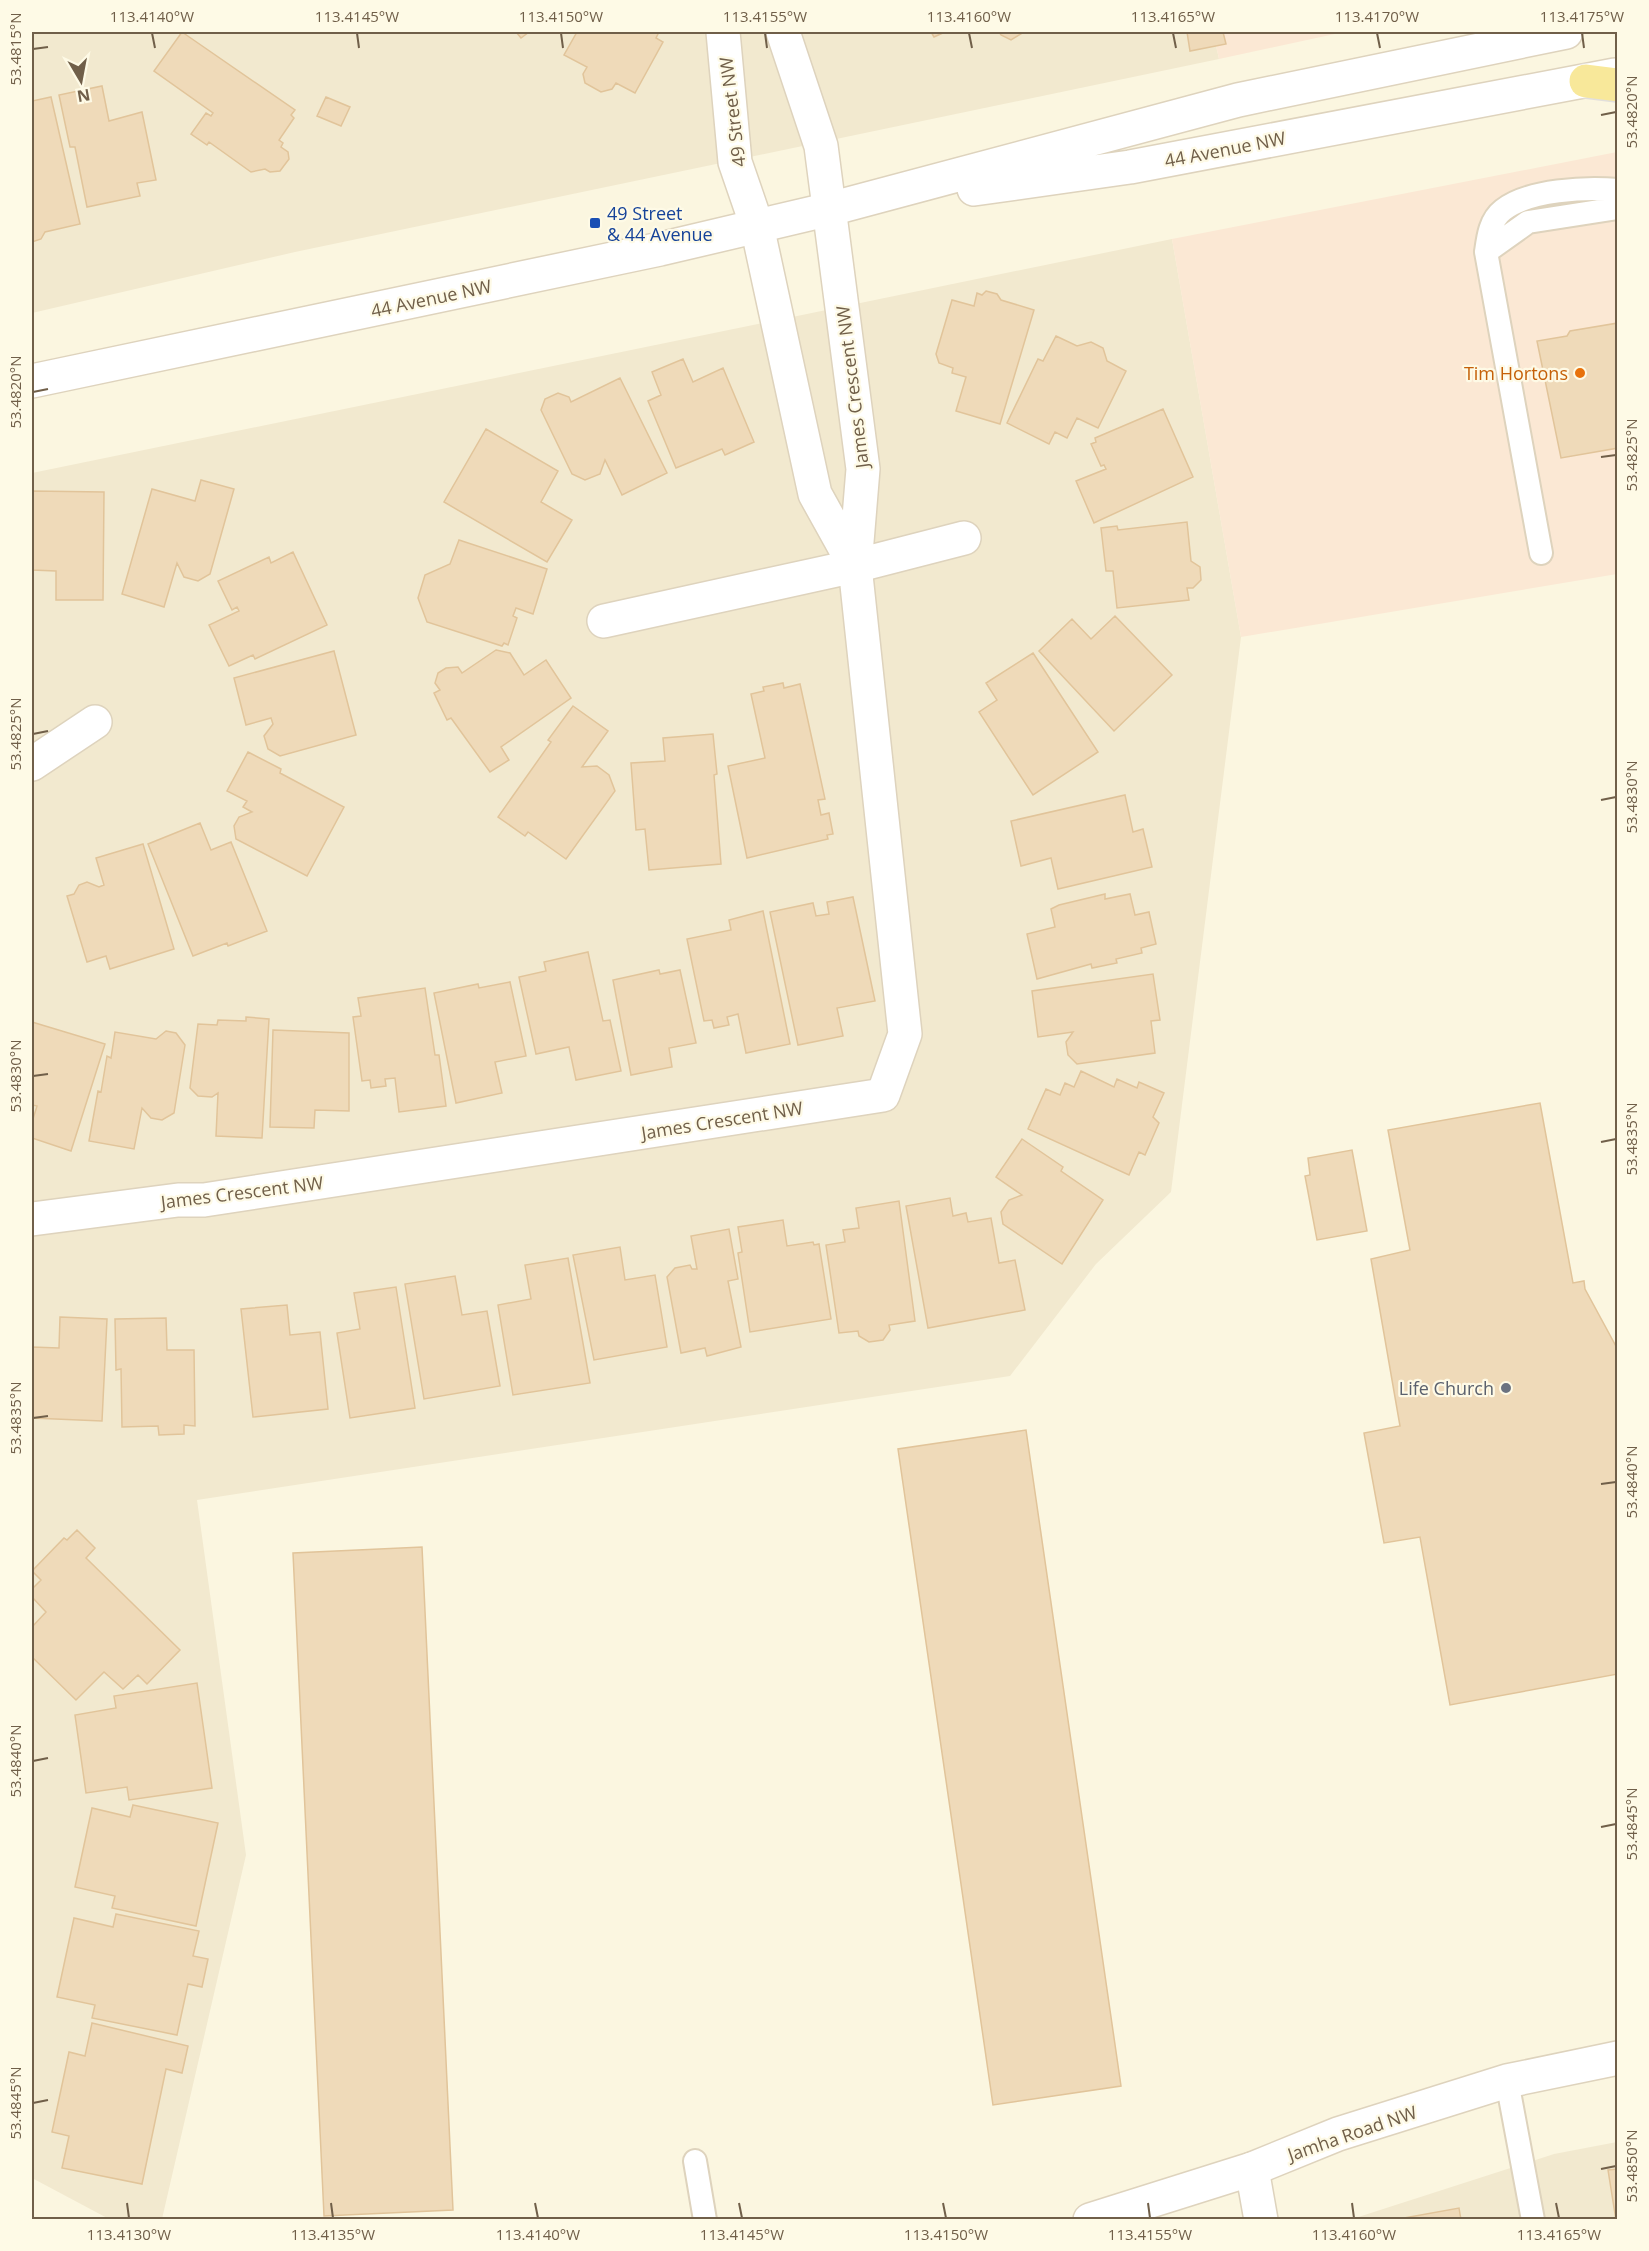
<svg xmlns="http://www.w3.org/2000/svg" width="1649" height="2251" font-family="'Open Sans',sans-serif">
<rect width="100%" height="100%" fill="#fbf6e0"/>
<!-- residential -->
<path fill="#f2e9cf" d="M32 32H1213L1219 59 295 252 32 313Z
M1172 239 1241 637 1171 1192 1096 1264 1010 1376 197 1500 246 1855 162 2219H109L32 2178V473Z
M1617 2142V2219L1349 2220 1554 2154Z"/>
<!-- commercial -->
<path fill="#fbe8d4" d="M1213 32H1344L1219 59Z
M1617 152V574L1241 637 1172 239Z"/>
<!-- building -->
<path fill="#efdab9" stroke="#e1c49a" stroke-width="1.5" d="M182 32 295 110 291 115 294 118 279 140 283 143 281 147 288 152 289 159 280 171 270 172 265 169 251 172 209 142 207 145 191 134 206 113 211 116 213 113 154 71Z
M516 32H529L521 38Z
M577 32H659L656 38 663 42 635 93 616 83 612 89 601 92 585 83 583 74 587 67 564 55Z
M931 32H945L934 37Z
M999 32H1024L1011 40 1001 35Z
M1187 32H1223L1226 44 1190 51Z
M102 86 109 121 142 112 156 180 137 183 140 196 87 207 75 147H70L59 95Z
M51 97 80 224 45 232 41 239 32 242V101Z
M326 97 350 107 341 126 317 116Z
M986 291 997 294 1001 300 1034 310 1000 424 956 411 966 377 952 373 953 368 939 363 936 354 952 300 974 306 977 293 982 295Z
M1618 323V448L1561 458 1537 341 1567 336 1570 331Z
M1056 336 1077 346 1091 342 1103 348 1107 361 1126 371 1098 428 1077 418 1067 438 1055 432 1049 444 1007 423 1038 359 1043 361Z
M683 359 693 382 723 368 754 442 725 455 722 449 676 468 648 401 661 395 652 372Z
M620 378 667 473 622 495 605 460 600 474 585 480 572 474 541 410 545 399 558 393 569 397 571 402Z
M1163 409 1193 477 1094 523 1076 481 1106 469 1104 465 1101 466 1091 444 1096 442 1095 438Z
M486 429 558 471 541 502 572 520 547 562 444 502Z
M201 480 234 489 210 574 198 581 184 577 177 563 164 607 122 594 152 489 195 501Z
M32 491 104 492 103 600H56V571L32 570Z
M1187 522 1191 561 1200 567 1201 580 1193 588H1187L1189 600 1117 608 1113 571H1106L1101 528 1117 526 1118 530Z
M459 540 547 569 533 614 516 608 513 616 517 618 508 645 504 643 502 646 427 622 418 598 425 575 450 564Z
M293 552 327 625 255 659 253 655 229 666 209 625 239 611 237 607 232 610 218 581 269 557 271 563Z
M1115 616 1172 675 1114 731 1039 651 1072 619 1091 639Z
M496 650 510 653 524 675 546 660 571 698 501 747 509 760 490 772 451 718 447 720 434 693 440 690 435 683 438 673 446 668 458 667 462 673Z
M334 651 356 735 280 756 268 749 264 736 273 724 271 718 246 725 234 678Z
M1033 653 1098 752 1033 795 979 712 997 700 986 683Z
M783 683 784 688 800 684 825 799 818 800 821 815 829 813 833 834 827 835 828 839 747 858 728 766 765 758 751 694 764 691 763 687Z
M573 706 608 731 582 767 597 766 609 775 615 791 566 859 528 832 525 836 498 817 551 742 548 740Z
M713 734 717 774 714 775 721 864 649 870 645 829 636 830 631 763 665 761 663 738Z
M248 752 281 769 280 773 344 807 307 876 236 839 234 826 239 817 252 812 243 807 247 801 227 791Z
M1125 795 1133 832 1143 829 1152 867 1058 889 1051 858 1021 866 1011 821Z
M200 823 211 850 231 842 267 931 228 946 227 943 193 956 148 844Z
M143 844 174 949 110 969 106 956 87 962 67 896 74 894 79 885 87 882 99 887 104 885 96 858Z
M1105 894V899L1130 894 1135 915 1149 912 1156 944 1141 948 1142 953 1116 959 1117 963 1092 968 1091 964 1037 979 1027 934 1055 927 1051 909 1059 905Z
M853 897 875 1001 837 1008 843 1036 798 1045 770 912 813 903 816 916 829 914 827 902Z
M763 911 790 1044 746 1053 738 1014 727 1017 729 1025 714 1028 712 1020 704 1021 687 939 731 930 729 920Z
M588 952 603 1021 610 1020 621 1071 576 1080 569 1047 536 1054 519 977 546 971 544 962Z
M659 970 660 974 680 970 696 1043 669 1048 672 1067 631 1075 613 980Z
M1153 974 1160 1020 1151 1021 1155 1053 1077 1064 1068 1055 1066 1042 1073 1032 1038 1037 1032 991Z
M510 982 526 1056 495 1062 502 1093 456 1103 434 993 478 984 479 988Z
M425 988 435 1055H439L446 1106 399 1112 395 1078 385 1079 386 1086 371 1088 370 1080 362 1081 353 1017 361 1016 358 998Z
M246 1017 269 1019 262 1138 216 1136 218 1093 212 1097 198 1096 190 1088 198 1024 217 1025 218 1020 246 1021Z
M32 1022 105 1044 71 1151 32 1138V1122L37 1106 32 1105Z
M273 1030 349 1033V1111L315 1110 314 1128 270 1127Z
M166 1031 176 1033 185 1045 174 1113 162 1120 151 1118 142 1108 134 1149 89 1141 98 1091 101 1092 107 1056 111 1058 115 1032 156 1039Z
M1081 1071 1114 1087 1117 1079 1137 1088 1139 1082 1164 1093 1153 1117 1159 1123 1145 1155 1139 1152 1129 1175 1028 1129 1046 1089 1060 1095 1065 1083 1074 1087Z
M1540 1103 1573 1283 1584 1281 1585 1289 1618 1350V1674L1450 1705 1420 1537 1384 1543 1364 1433 1400 1426 1371 1259 1410 1250 1388 1130Z
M1022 1139 1063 1167 1061 1171 1103 1200 1062 1264 1003 1224 1001 1212 1009 1200 1022 1195 996 1177Z
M1352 1150 1367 1231 1317 1240 1305 1176 1310 1175 1308 1158Z
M950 1198 953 1216 966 1213 968 1222 991 1218 999 1263 1015 1260 1025 1310 928 1328 906 1206Z
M899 1201 915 1321 889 1325 890 1330 883 1340 869 1342 859 1336 858 1331 839 1333 826 1245 845 1242 843 1230 859 1228 856 1208Z
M783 1220 787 1246 813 1242 814 1245 819 1244 831 1319 750 1332 738 1253 742 1252 738 1227Z
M729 1229 738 1279 728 1281 741 1347 707 1356 705 1348 681 1353 667 1277 675 1268 690 1265 692 1269H697L691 1236Z
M620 1247 625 1280 655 1275 667 1347 594 1360 573 1255Z
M568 1258 590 1383 513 1395 498 1305 531 1299 525 1265Z
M455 1276 462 1315 487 1311 500 1386 424 1399 405 1284Z
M396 1287 415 1408 350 1418 337 1333 360 1329 354 1293Z
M287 1305 290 1335 320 1332 328 1409 253 1417 241 1309Z
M60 1317 107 1319 102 1421 32 1418V1347L59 1348Z
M166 1318 167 1350H194L195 1426 184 1425V1434L159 1435 158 1426 122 1427 121 1369 116 1370 115 1319Z
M1026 1430 1121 2086 993 2105 898 1449Z
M77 1530 95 1548 86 1558 180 1650 147 1684 138 1675 123 1689 104 1672 76 1700 32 1657V1627L46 1612 32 1597V1589L41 1580 32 1571 64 1538 67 1540Z
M422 1547 453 2210 324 2216 293 1553Z
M197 1683 212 1788 129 1800 127 1787 86 1793 75 1715 116 1708 114 1696Z
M133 1805 218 1823 196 1926 112 1908 115 1896 75 1887 92 1808 130 1817Z
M116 1914 199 1931 193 1956 208 1959 202 1987 188 1984 177 2035 92 2018 95 2005 57 1997 74 1918 113 1927Z
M92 2023 188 2046 182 2073 166 2069 142 2184 62 2168 69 2136 52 2132 69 2052 85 2056Z
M1618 2169V2220H1616L1608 2170Z
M1459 2208 1461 2220H1393Z"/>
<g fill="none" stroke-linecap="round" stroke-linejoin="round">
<!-- service casing -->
<g stroke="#ded3bd" stroke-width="26">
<path id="service" d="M1486 252C1488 237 1490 220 1503 210 1528 190 1586 187 1618 190
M1541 553 1486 252 1528 222 1618 208
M1507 2081 1533 2220
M695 2161 705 2220"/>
</g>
<!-- minor casing -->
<g stroke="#ded3bd" stroke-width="36">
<path id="minor" d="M723 32 735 162 757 226 815 494 855 566
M604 621 855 566 964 538
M32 764 95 722
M32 1219 178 1200H204L883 1095 905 1034 855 566 863 469 821 146 783 32
M1252 2169 1261 2220"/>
</g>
<!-- tertiary casing -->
<g stroke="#ded3bd" stroke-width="36">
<path id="tertiary" d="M974 189 1130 167 1615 75
M32 381 660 249 830 209 1238 100 1566 32
M1090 2220 1252 2169 1338 2134 1507 2081 1618 2058"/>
</g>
<!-- primary casing -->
<g stroke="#e2dfdb" stroke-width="36">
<path id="primary" d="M1586 81 1618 85"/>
</g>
<!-- service -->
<use href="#service" stroke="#fff" stroke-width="22"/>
<!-- minor -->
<use href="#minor" stroke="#fff" stroke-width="33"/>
<!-- tertiary -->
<use href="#tertiary" stroke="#fff" stroke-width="33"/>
<!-- primary -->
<use href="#primary" stroke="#f8e89a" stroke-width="33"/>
</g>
<!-- ticks -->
<path fill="none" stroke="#705f49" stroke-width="2" d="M152 33 155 48M357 33 359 48M561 33 563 48M765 33 767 48M969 33 972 48M1173 33 1176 48M1377 33 1380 48M1582 33 1584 48M33 49 48 47M1601 115 1616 112M33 392 48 389M1601 457 1616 455M33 734 48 731M1601 800 1616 797M33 1076 48 1074M1601 1142 1616 1139M33 1418 48 1416M1601 1484 1616 1482M33 1761 48 1758M1601 1827 1616 1824M33 2103 48 2100M1601 2169 1616 2166M127 2203 129 2218M331 2203 333 2218M535 2203 538 2218M739 2203 742 2218M943 2203 946 2218M1148 2203 1150 2218M1352 2203 1354 2218M1556 2203 1559 2218"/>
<!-- markers -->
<rect fill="#1a4fb4" stroke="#fefae6" stroke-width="2" x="589" y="217" width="12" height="12" rx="3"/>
<circle fill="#e8710a" stroke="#fefae6" stroke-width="2" cx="1580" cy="373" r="6"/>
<circle fill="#6b7280" stroke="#fefae6" stroke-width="2" cx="1506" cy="1388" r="6"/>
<g text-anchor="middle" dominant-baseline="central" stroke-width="4.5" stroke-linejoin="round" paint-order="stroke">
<!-- street labels -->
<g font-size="18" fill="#705f49" stroke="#fefae6">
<text transform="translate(732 112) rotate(-97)">49 Street NW</text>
<text transform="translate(1225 149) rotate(-11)">44 Avenue NW</text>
<text transform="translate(431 298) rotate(-12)">44 Avenue NW</text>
<text transform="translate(852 387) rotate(-97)">James Crescent NW</text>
<text transform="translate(722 1120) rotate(-9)">James Crescent NW</text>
<text transform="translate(242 1192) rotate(-7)">James Crescent NW</text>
<text transform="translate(1352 2133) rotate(-19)">Jamha Road NW</text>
</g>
<!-- transit labels -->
<g font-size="18" fill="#164399" stroke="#fefae6" text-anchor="start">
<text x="607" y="213">49 Street<tspan x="607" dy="21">&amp; 44 Avenue</tspan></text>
</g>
<!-- food labels -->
<g font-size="18" fill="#c56008" stroke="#fefae6" text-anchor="end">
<text x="1568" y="373">Tim Hortons</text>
</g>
<!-- worship labels -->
<g font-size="18" fill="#5b616d" stroke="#fefae6" text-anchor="end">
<text x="1494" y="1388">Life Church</text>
</g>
</g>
<!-- border -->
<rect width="1649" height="2251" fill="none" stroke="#fefae6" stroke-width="66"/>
<!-- north arrow -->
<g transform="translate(81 81) rotate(170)" stroke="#fefae6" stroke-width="4.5" paint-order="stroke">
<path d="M0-4.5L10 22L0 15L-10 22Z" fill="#705f49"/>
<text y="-9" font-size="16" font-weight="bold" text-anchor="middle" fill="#705f49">N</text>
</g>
<rect x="33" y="33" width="1583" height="2185" fill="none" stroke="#705f49" stroke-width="2"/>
<g font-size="15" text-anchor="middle" fill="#705f49">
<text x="152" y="22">113.4140°W</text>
<text x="357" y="22">113.4145°W</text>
<text x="561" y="22">113.4150°W</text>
<text x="765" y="22">113.4155°W</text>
<text x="969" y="22">113.4160°W</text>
<text x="1173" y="22">113.4165°W</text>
<text x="1377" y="22">113.4170°W</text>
<text x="1582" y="22">113.4175°W</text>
<text transform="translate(16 49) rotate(-90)" y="5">53.4815°N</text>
<text transform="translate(1632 112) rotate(-90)" y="5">53.4820°N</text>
<text transform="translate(16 392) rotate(-90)" y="5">53.4820°N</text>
<text transform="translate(1632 455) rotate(-90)" y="5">53.4825°N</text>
<text transform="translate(16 734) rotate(-90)" y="5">53.4825°N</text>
<text transform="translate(1632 797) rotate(-90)" y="5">53.4830°N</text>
<text transform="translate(16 1076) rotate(-90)" y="5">53.4830°N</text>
<text transform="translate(1632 1139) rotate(-90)" y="5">53.4835°N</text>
<text transform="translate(16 1418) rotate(-90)" y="5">53.4835°N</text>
<text transform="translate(1632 1482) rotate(-90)" y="5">53.4840°N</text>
<text transform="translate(16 1761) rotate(-90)" y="5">53.4840°N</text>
<text transform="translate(1632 1824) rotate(-90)" y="5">53.4845°N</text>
<text transform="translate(16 2103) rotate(-90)" y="5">53.4845°N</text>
<text transform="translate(1632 2166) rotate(-90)" y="5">53.4850°N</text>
<text x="129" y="2240">113.4130°W</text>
<text x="333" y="2240">113.4135°W</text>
<text x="538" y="2240">113.4140°W</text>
<text x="742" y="2240">113.4145°W</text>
<text x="946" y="2240">113.4150°W</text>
<text x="1150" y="2240">113.4155°W</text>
<text x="1354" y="2240">113.4160°W</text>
<text x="1559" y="2240">113.4165°W</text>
</g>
</svg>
